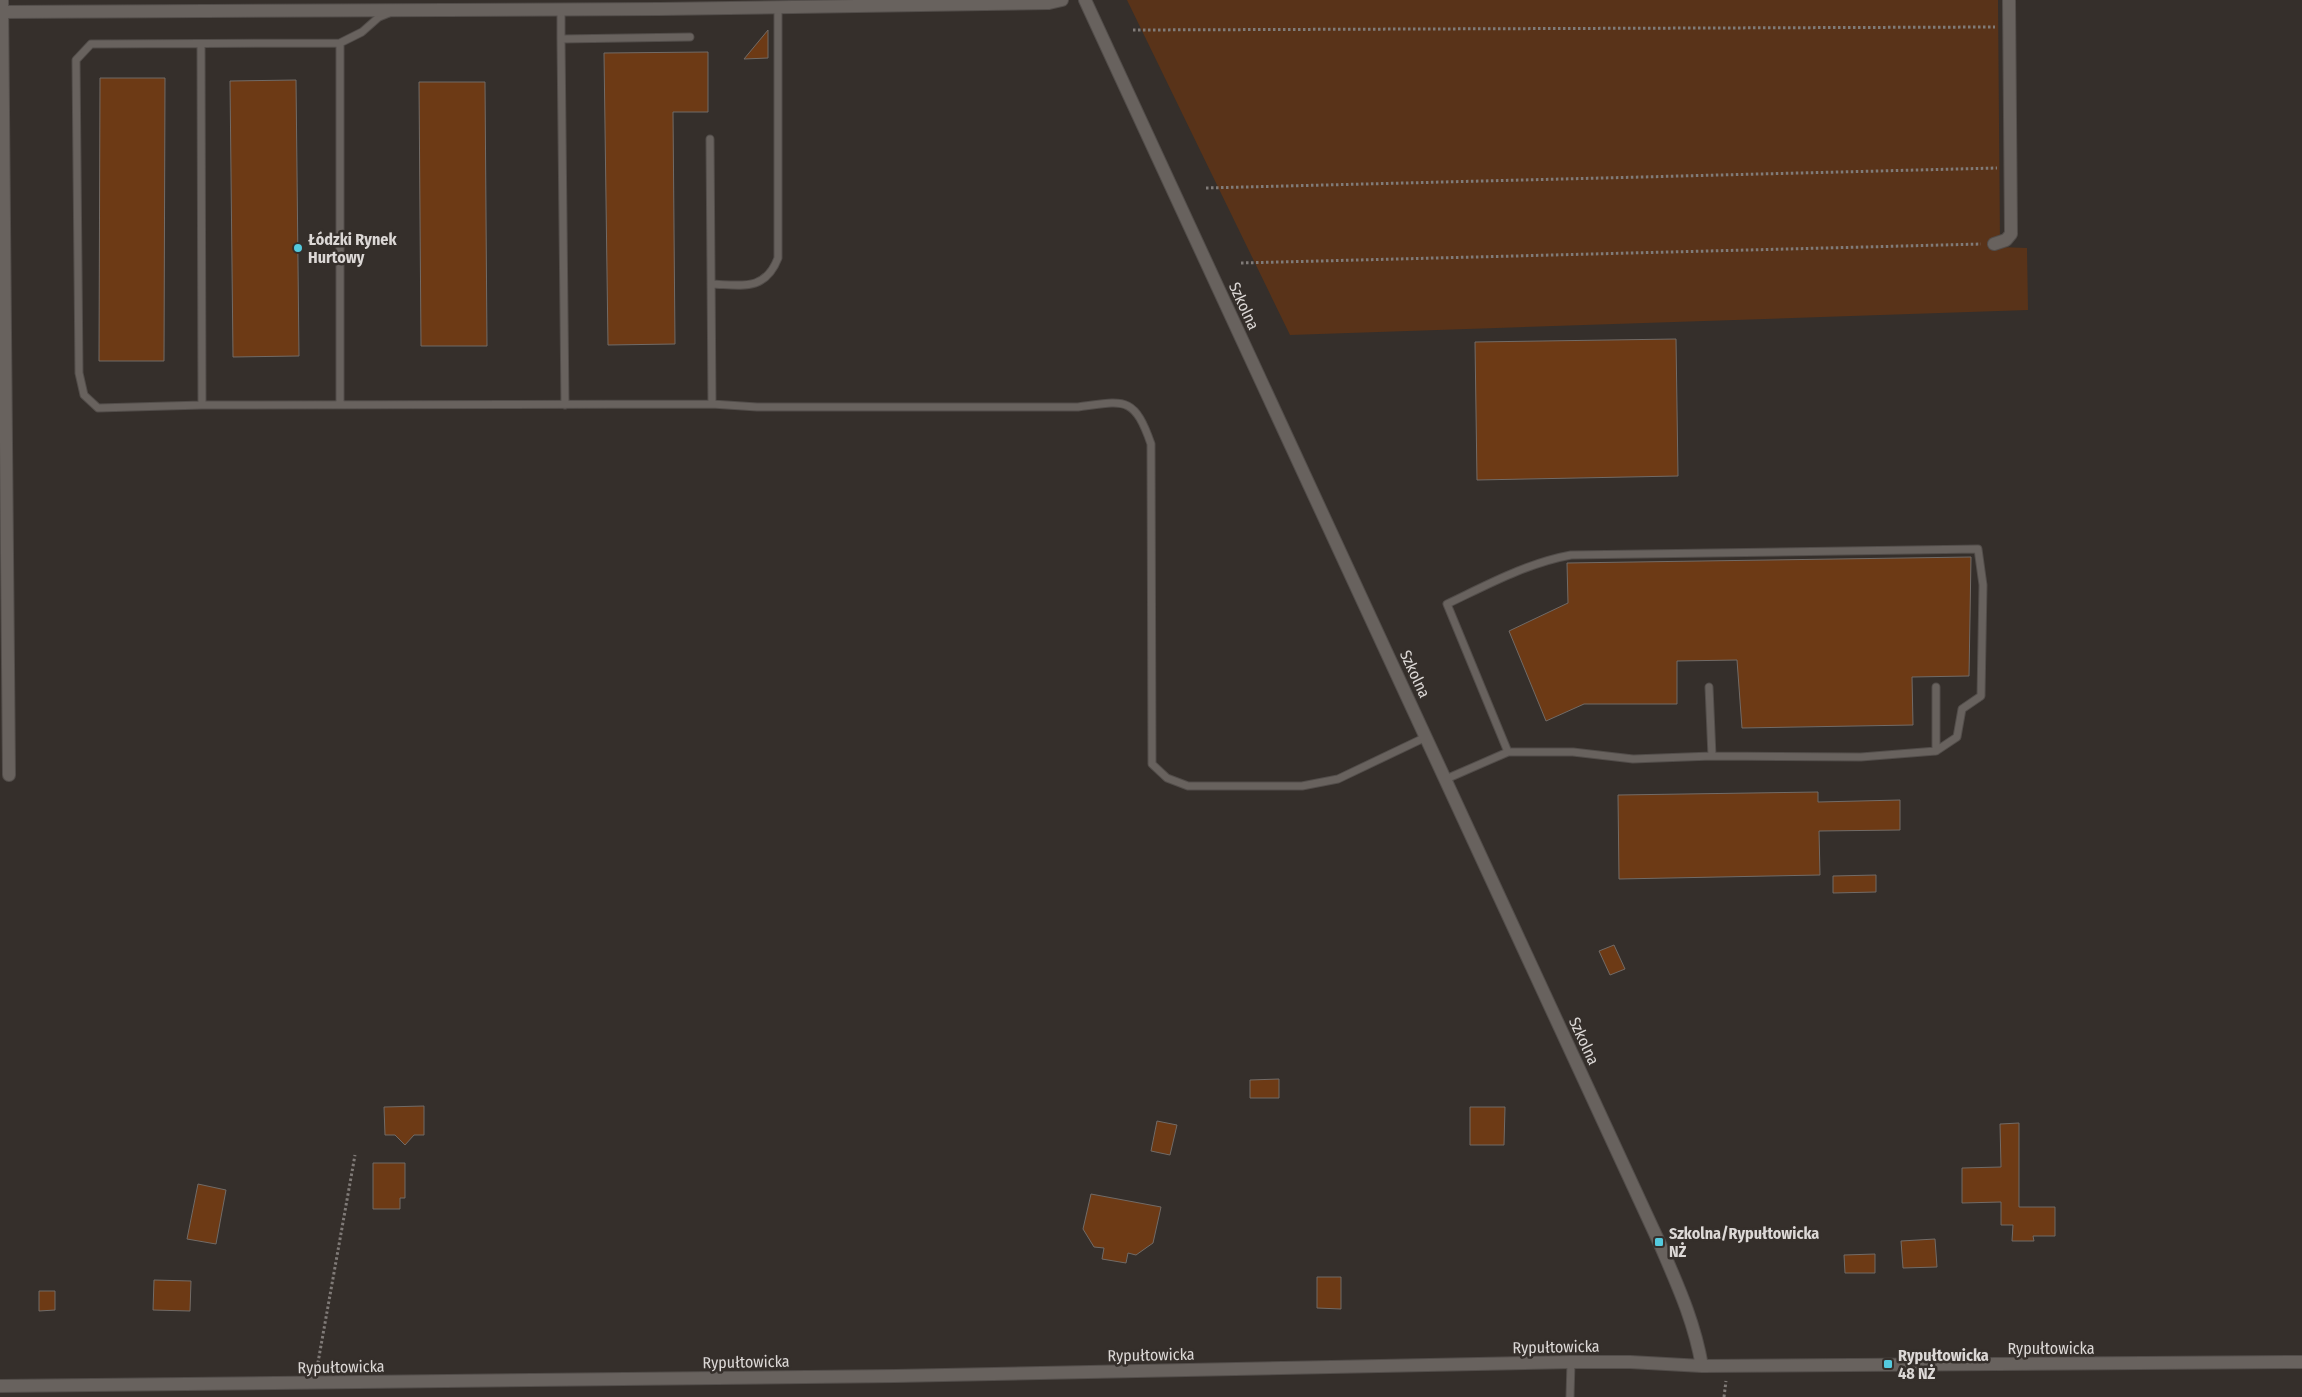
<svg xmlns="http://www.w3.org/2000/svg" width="2302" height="1397" font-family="'Fira Sans Condensed',sans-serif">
<rect width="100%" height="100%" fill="#352f2b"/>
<!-- green -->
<path fill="#593319" d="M1127 0H1998L2000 247 2027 248 2028 310 1290 335Z"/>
<!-- building -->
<path fill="#6d3a15" stroke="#716b67" d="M768 30V58L744 59Z
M708 52V112H673L675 344 608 345 604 53Z
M100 78H165L164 361H99Z
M296 80 299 356 233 357 230 81Z
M419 82H485L487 346H421Z
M1676 339 1678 476 1477 480 1475 342Z
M1971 557 1969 676 1912 677 1913 725 1742 728 1737 660 1677 661V704H1584L1546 721 1509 631 1568 603 1567 563Z
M1818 792V802L1900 800V830L1819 831 1820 875 1619 879 1618 795Z
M1876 875V892L1833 893V876Z
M1614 945 1625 969 1610 975 1599 951Z
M1279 1079V1098H1250V1080Z
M424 1106V1135H414L405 1145 395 1135H385L384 1107Z
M1470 1107H1505L1504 1145H1470Z
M1157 1121 1177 1125 1170 1155 1151 1151Z
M2019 1123V1207H2055V1236H2033L2034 1241H2012L2013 1225H2001V1202L1962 1203V1168L2001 1167 2000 1124Z
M373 1163H405V1198H400V1209H373Z
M198 1184 226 1190 216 1244 187 1239Z
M1091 1194 1161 1207 1153 1243 1136 1255 1128 1253 1126 1263 1102 1259 1104 1248 1094 1247 1083 1229Z
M1935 1239 1937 1267 1903 1268 1901 1241Z
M1875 1254V1273H1845L1844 1255Z
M1317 1277H1341V1309L1317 1308Z
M154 1280 191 1281 190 1311 153 1310Z
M39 1291H55V1310L39 1311Z"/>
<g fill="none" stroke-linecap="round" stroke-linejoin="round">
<!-- service casing -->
<g stroke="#524d4a" stroke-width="9">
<path id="service" d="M561 9V39L690 37
M389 13 379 17 362 32 340 43 91 44 76 60 79 373 84 395 98 408 202 405 712 404 757 407H1078C1124 401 1134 395 1151 444L1152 764 1167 778 1188 786H1302L1338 779 1426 737
M561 39 565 405
M340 43V405
M201 44 202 405
M710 139 712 404
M711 284C741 285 765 292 778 258V7
M1709 687 1712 756
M1508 752 1447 604C1487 585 1527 563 1571 555L1978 549 1983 585 1981 696 1962 709 1957 737 1936 751
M1446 779 1508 752H1573L1633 759 1712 756 1861 757 1936 751V687
M1570 1397 1571 1362"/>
</g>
<!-- minor casing -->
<g stroke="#524d4a" stroke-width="14">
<path id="minor" d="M2 0 9 775
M2 12 660 9 1049 3 1062 0
M1994 244 2006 240 2011 234 2009 0"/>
</g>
<!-- tertiary casing -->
<g stroke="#524d4a" stroke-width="14">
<path id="tertiary" d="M1085 0 1659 1242C1677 1284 1694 1320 1702 1366
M0 1386 895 1376 1571 1362H1630L1702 1366 2302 1362"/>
</g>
<!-- path -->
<path stroke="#807b78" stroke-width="3" stroke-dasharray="2.5 2.5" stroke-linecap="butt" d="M1133 30 1995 27
M1206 188 1997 168
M1241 263 1981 244
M317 1368 355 1155
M1724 1397 1726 1381"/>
<!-- service -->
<use href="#service" stroke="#68625e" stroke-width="7"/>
<!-- minor -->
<use href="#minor" stroke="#68625e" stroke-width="12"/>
<!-- tertiary -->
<use href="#tertiary" stroke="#68625e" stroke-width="12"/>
</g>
<!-- markers -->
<g fill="#54cade" stroke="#352f2b" stroke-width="2">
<circle cx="298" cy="248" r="5"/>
<rect x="1654" y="1237" width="10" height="10" rx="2.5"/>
<rect x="1883" y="1359" width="10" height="10" rx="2.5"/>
</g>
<g text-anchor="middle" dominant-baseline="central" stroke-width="5" stroke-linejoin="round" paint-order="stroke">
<!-- poi labels -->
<g font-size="16" font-weight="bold" fill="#dcd8d6" stroke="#352f2b" text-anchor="start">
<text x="308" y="239">Łódzki Rynek<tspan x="308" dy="18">Hurtowy</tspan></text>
<text x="1669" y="1233">Szkolna/Rypułtowicka<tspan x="1669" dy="18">NŻ</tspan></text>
<text x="1898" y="1355">Rypułtowicka<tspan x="1898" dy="18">48 NŻ</tspan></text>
</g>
<!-- street labels -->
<g font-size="16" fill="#dcd8d6" stroke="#352f2b">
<text transform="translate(1244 306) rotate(65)">Szkolna</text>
<text transform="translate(1415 674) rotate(65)">Szkolna</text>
<text transform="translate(1584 1041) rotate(65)">Szkolna</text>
<text transform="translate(1556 1347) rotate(-1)">Rypułtowicka</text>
<text x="2051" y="1348">Rypułtowicka</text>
<text transform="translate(1151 1355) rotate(-1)">Rypułtowicka</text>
<text transform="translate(746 1362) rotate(-1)">Rypułtowicka</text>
<text transform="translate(341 1367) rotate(-1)">Rypułtowicka</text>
</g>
</g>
</svg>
